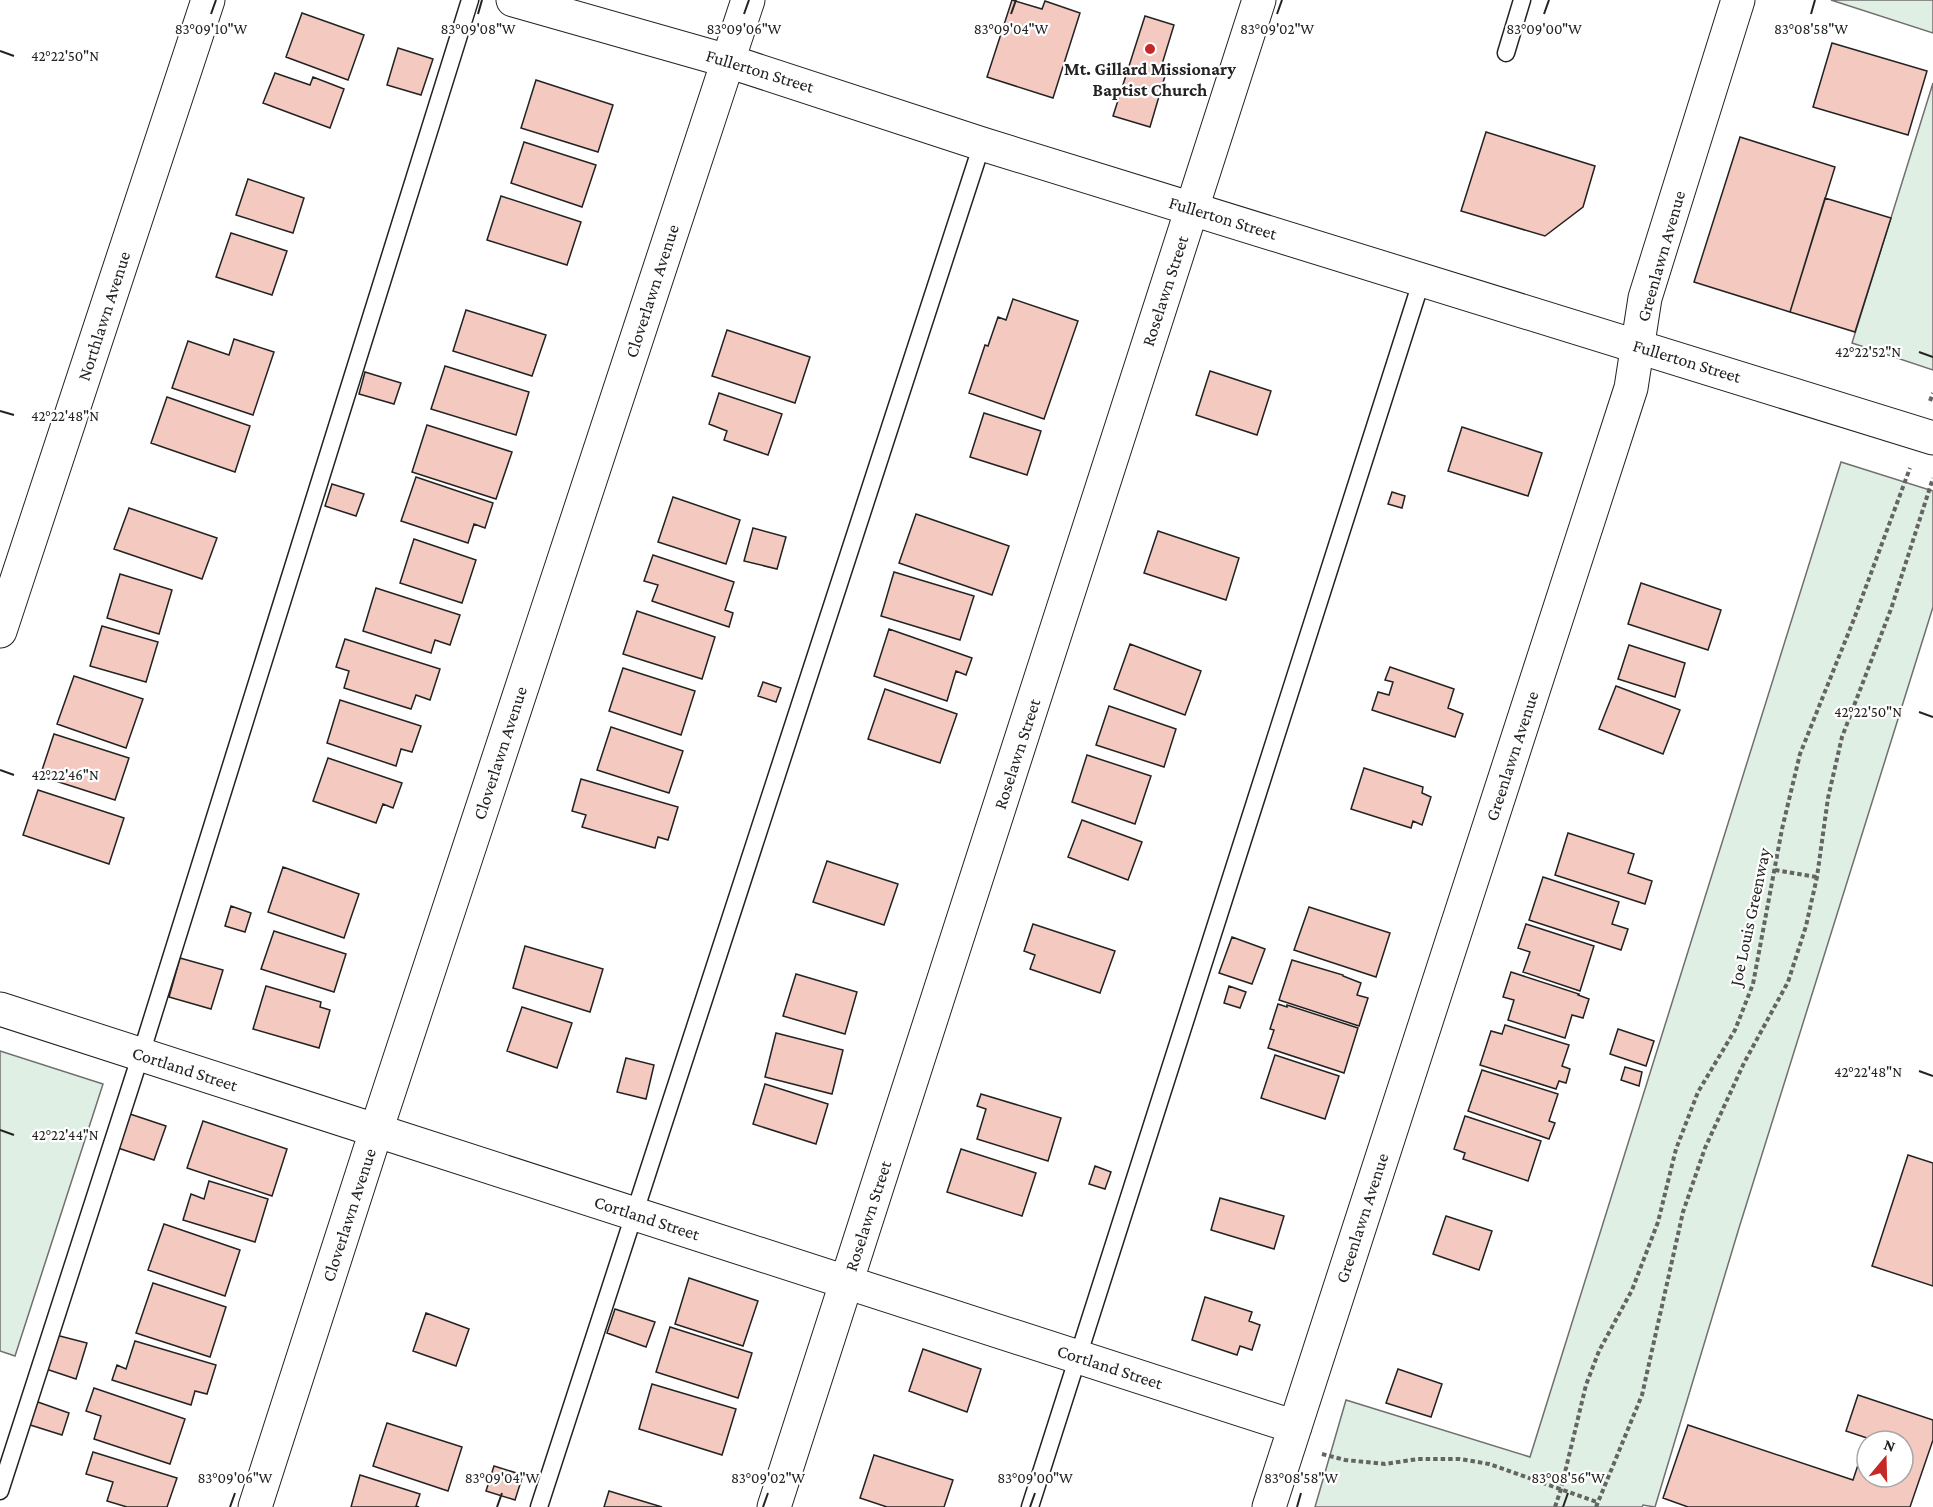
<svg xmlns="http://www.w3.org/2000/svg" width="1933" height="1507" font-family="'Crimson Pro',serif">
<rect width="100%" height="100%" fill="#fff"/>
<!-- green -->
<path fill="#e0efe3" stroke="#6f6f6f" stroke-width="1.5" d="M1831 0H1933V33Z
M1933 83V370L1852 343Z
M1841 462 1933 491V607L1739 1228 1655 1507 1643 1505 1642 1507H1315L1346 1400 1530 1457Z
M0 1051 103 1084 15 1356 0 1351Z"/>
<!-- building -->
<path fill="#f3c9c0" stroke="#222" stroke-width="1.5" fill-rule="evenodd" d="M1012 0 1042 9 1045 1 1080 13 1053 98 987 77Z
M302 13 364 35 348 80 286 57Z
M1145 16 1174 25 1159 74 1165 76 1150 127 1113 116Z
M1832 43 1927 71 1908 135 1813 107Z
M398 48 433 59 421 95 387 85Z
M275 73 310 85 313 77 344 89 330 128 263 103Z
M536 80 613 105 598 152 521 128Z
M1486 132 1595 166 1583 207 1545 236 1461 211Z
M1740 137 1835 167 1790 312 1694 282Z
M524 142 596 165 582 207 511 183Z
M248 179 304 198 293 233 236 215Z
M501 196 581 222 567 265 487 240Z
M1825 198 1891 218 1855 332 1790 312Z
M231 233 287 251 272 295 216 277Z
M1013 299 1078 321 1044 419 969 393 985 345 988 346 998 317 1006 320Z
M466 310 546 335 532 376 453 351Z
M727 330 810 357 795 403 712 376Z
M234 339 274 352 253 415 172 388 188 341 229 355Z
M445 366 529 392 516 435 431 409Z
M1210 371 1271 391 1257 435 1196 415Z
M365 372 401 383 394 404 359 394Z
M719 393 782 414 768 455 724 440 727 431 709 424Z
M167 397 250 426 235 472 151 443Z
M984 413 1041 431 1027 475 970 457Z
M427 425 512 452 496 499 412 472Z
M1462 427 1542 453 1528 496 1448 471Z
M416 477 493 503 485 528 474 524 468 543 401 521Z
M332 484 364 494 356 516 325 506Z
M1392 492 1405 496 1402 508 1388 504Z
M673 497 740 520 726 564 658 542Z
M129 508 217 538 202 579 114 549Z
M916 514 1009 546 992 595 899 563Z
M753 528 786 537 777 569 744 561Z
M1158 531 1239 558 1226 600 1144 573Z
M414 539 476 560 462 603 400 583Z
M653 555 734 582 725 610 733 613 729 627 652 601 658 585 644 581Z
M894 572 974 596 960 640 881 616Z
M120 574 172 590 159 634 107 618Z
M1641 583 1721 610 1708 650 1628 624Z
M376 588 460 615 450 645 435 640 431 653 363 631Z
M637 611 715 637 702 679 623 654Z
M102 626 158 642 146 682 90 666Z
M889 629 972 658 966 675 956 671 947 701 874 676Z
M345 639 440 669 430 700 416 695 411 709 344 688 349 671 336 667Z
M1130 644 1201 671 1185 715 1114 689Z
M1629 645 1685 663 1675 697 1618 679Z
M1390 667 1454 689 1448 708 1463 714 1455 737 1372 710 1378 692 1389 695 1393 682 1385 680Z
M623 668 695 691 681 735 609 711Z
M74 676 143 699 126 748 57 724Z
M763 682 781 688 776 702 758 696Z
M1616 686 1680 710 1663 754 1599 729Z
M885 689 957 714 940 763 868 739Z
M340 700 421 726 412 752 401 749 396 766 327 743Z
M1109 706 1176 729 1164 767 1096 745Z
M611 727 683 751 669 793 597 770Z
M54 734 129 758 115 800 40 776Z
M1087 755 1151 776 1135 824 1072 802Z
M328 758 402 783 393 808 383 804 376 823 313 801Z
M1364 768 1423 787 1422 793 1431 797 1422 825 1413 821 1411 828 1351 809Z
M581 779 678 807 668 840 658 837 655 848 582 827 586 815 572 811Z
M38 790 124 818 109 864 23 835Z
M1082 820 1142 842 1128 880 1068 857Z
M1568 833 1634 854 1628 873 1652 881 1645 904 1555 875Z
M827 861 898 884 884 925 813 902Z
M283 867 359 894 344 938 268 912Z
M1543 877 1619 902 1612 924 1628 929 1621 950 1529 920Z
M231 906 251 913 245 932 225 926Z
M1309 907 1390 933 1376 977 1294 950Z
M1033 924 1115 951 1100 993 1030 969 1035 955 1024 951Z
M1526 924 1594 946 1580 991 1523 972 1530 952 1518 948Z
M274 931 346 954 334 992 261 969Z
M1232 937 1265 949 1252 984 1219 973Z
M525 946 603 969 590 1012 513 988Z
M180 958 223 970 211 1009 169 997Z
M1292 960 1343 975V976L1361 983 1357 995 1368 998 1359 1026 1279 1000Z
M1511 972 1579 994 1578 995 1589 999 1583 1018 1572 1015 1565 1038 1508 1020 1514 1000 1503 997Z
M796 974 857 992 845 1034 783 1016Z
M266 986 321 1002 320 1007 330 1010 319 1048 253 1029Z
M1229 986 1246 992 1240 1008 1224 1003Z
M1278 1004 1287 1007V1005L1358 1028 1344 1073 1268 1048 1274 1030 1270 1029Z
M522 1007 572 1023 557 1068 507 1051Z
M1505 1025 1569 1045 1562 1066 1570 1069 1566 1083 1559 1081 1556 1089 1480 1065 1491 1031 1502 1034Z
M1618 1029 1654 1041 1646 1066 1610 1054Z
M776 1033 843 1050 832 1094 765 1077Z
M1275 1055 1339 1076 1325 1119 1261 1098Z
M626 1058 654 1065 646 1099 617 1092Z
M1625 1067 1642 1072 1639 1086 1621 1080Z
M1482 1070 1558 1094 1549 1121 1555 1123 1549 1139 1468 1111Z
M765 1084 828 1104 816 1144 753 1124Z
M981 1094 1061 1118 1048 1161 977 1139 986 1109 977 1106Z
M127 1113 166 1126 154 1160 115 1147Z
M1465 1116 1541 1141 1528 1181 1463 1159 1465 1153 1454 1149Z
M203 1121 287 1149 272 1196 187 1168Z
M961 1149 1036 1173 1022 1216 947 1192Z
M1908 1155 1933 1163V1286L1872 1266Z
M1095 1166 1111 1172 1105 1189 1089 1184Z
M209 1181 268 1199 255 1242 183 1220 191 1194 204 1199Z
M1220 1198 1284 1216 1274 1249 1211 1230Z
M1446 1216 1492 1231 1479 1270 1433 1254Z
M164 1224 240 1250 225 1296 148 1270Z
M689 1278 758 1301 743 1346 675 1324Z
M153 1283 226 1307 210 1357 136 1333Z
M1205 1297 1252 1312 1249 1321 1260 1325 1252 1350 1240 1346 1237 1355 1192 1340Z
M615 1309 655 1322 646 1347 607 1333Z
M426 1313 469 1329 456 1366 413 1351Z
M670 1327 752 1353 738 1398 656 1372Z
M56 1335 87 1343 76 1379 46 1369Z
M135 1341 216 1365 207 1394 195 1391 191 1405 112 1380 117 1365 126 1369Z
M923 1349 981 1369 967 1412 909 1391Z
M1398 1369 1442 1384 1431 1417 1386 1403Z
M652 1384 736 1409 722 1455 639 1429Z
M94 1388 185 1419 170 1464 94 1439 101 1416 86 1411Z
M1858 1395 1933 1420V1440L1910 1507H1688L1663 1498 1688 1425 1853 1480 1867 1438 1846 1431ZM1867 1441H1903V1477H1867Z
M35 1401 69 1413 62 1435 27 1424Z
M387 1423 462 1447 448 1491 373 1466Z
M93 1452 177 1478 167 1507H127L107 1501 113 1482 86 1474Z
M874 1455 953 1480 944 1507H887L860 1498Z
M494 1466 523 1475 515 1500 486 1491Z
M360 1475 420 1494 416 1506 419 1507H351Z
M609 1491 662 1507H604Z"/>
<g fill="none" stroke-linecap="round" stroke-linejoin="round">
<!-- service casing -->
<g stroke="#222" stroke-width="19">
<path id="service" d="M1506 53 1522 0
M0 1491 141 1054 470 0
M539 1507 982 144
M1030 1507 1422 279"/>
</g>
<!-- minor casing -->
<g stroke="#222" stroke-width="35">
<path id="minor" d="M0 631 208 0
M0 1009 1295 1427
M255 1507 376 1131 748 0
M774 1507 1259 0
M1269 1507 1631 388 1645 298 1738 0"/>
</g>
<!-- tertiary casing -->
<g stroke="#222" stroke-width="35">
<path id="tertiary" d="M513 0 728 61 982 144 1933 438"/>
</g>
<!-- path -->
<path stroke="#646464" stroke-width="4" stroke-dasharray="4.5 3" stroke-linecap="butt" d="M1930 401 1933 393
M1775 870 1817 877
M1322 1454 1345 1460 1385 1464 1418 1459H1460L1489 1464 1597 1502
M1555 1507 1561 1489 1586 1385 1599 1351 1632 1290 1658 1222 1676 1149 1698 1092 1735 1030 1753 984 1782 829 1800 754 1854 619 1910 468
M1596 1507 1642 1395 1683 1212 1705 1148 1744 1063 1788 982 1806 926 1817 877 1828 798 1842 737 1891 609 1933 478"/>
<!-- service -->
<use href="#service" stroke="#fff" stroke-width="16"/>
<!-- minor -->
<use href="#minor" stroke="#fff" stroke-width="33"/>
<!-- tertiary -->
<use href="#tertiary" stroke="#fff" stroke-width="33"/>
</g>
<!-- ticks -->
<path fill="none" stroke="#222" stroke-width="2" d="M211 14 216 0M478 14 482 0M744 14 749 0M1011 14 1016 0M1277 14 1282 0M1544 14 1549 0M1811 14 1815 0M0 51 14 56M1919 352 1933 357M0 411 14 415M1919 712 1933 717M0 770 14 775M1919 1071 1933 1076M0 1130 14 1135M230 1507 235 1493M497 1507 502 1493M763 1507 768 1493M1030 1507 1035 1493M1297 1507 1301 1493M1563 1507 1568 1493"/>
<!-- markers -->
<circle fill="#c62828" stroke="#fff" stroke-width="2" cx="1150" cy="49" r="6"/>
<g text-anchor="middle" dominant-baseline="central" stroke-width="4.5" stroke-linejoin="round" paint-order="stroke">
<!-- poi labels -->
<g font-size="18" font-weight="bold" fill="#222" stroke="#fff">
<text x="1150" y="69">Mt. Gillard Missionary<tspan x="1150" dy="21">Baptist Church</tspan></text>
</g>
<!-- street labels -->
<g font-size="18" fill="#222" stroke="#fff">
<text transform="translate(760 71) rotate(17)">Fullerton Street</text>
<text transform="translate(1223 218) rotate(17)">Fullerton Street</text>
<text transform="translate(1661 256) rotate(-74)">Greenlawn Avenue</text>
<text transform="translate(652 291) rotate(-72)">Cloverlawn Avenue</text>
<text transform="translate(1165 291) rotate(-72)">Roselawn Street</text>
<text transform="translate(104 316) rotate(-72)">Northlawn Avenue</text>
<text transform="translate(1687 361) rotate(17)">Fullerton Street</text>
<text transform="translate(500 753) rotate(-72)">Cloverlawn Avenue</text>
<text transform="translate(1017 754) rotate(-72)">Roselawn Street</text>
<text transform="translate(1512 756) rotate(-72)">Greenlawn Avenue</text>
<text transform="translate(1750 917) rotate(-78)">Joe Louis Greenway</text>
<text transform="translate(185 1069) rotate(18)">Cortland Street</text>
<text transform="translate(349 1215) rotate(-72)">Cloverlawn Avenue</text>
<text transform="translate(868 1216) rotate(-72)">Roselawn Street</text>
<text transform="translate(647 1218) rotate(18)">Cortland Street</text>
<text transform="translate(1362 1218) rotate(-72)">Greenlawn Avenue</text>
<text transform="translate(1110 1367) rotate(18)">Cortland Street</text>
</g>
</g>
<g font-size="15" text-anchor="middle" fill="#222" stroke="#fff" stroke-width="4.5" stroke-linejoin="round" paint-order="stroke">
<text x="211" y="34">83°09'10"W</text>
<text x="478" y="34">83°09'08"W</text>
<text x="744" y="34">83°09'06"W</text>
<text x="1011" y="34">83°09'04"W</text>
<text x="1277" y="34">83°09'02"W</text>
<text x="1544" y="34">83°09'00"W</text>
<text x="1811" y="34">83°08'58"W</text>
<text x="65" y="61">42°22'50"N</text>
<text x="1868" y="357">42°22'52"N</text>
<text x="65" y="421">42°22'48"N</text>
<text x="1868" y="717">42°22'50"N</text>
<text x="65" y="780">42°22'46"N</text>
<text x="1868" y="1077">42°22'48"N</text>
<text x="65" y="1140">42°22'44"N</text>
<text x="235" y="1483">83°09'06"W</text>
<text x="502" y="1483">83°09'04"W</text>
<text x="768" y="1483">83°09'02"W</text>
<text x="1035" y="1483">83°09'00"W</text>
<text x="1301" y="1483">83°08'58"W</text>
<text x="1568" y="1483">83°08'56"W</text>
</g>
<!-- north arrow -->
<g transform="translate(1885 1459) rotate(19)"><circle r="28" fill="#ffffff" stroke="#a7a7a7" stroke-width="1.5"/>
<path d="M0-4.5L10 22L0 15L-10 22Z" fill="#c62828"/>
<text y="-9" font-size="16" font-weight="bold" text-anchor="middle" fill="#222222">N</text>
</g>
</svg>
